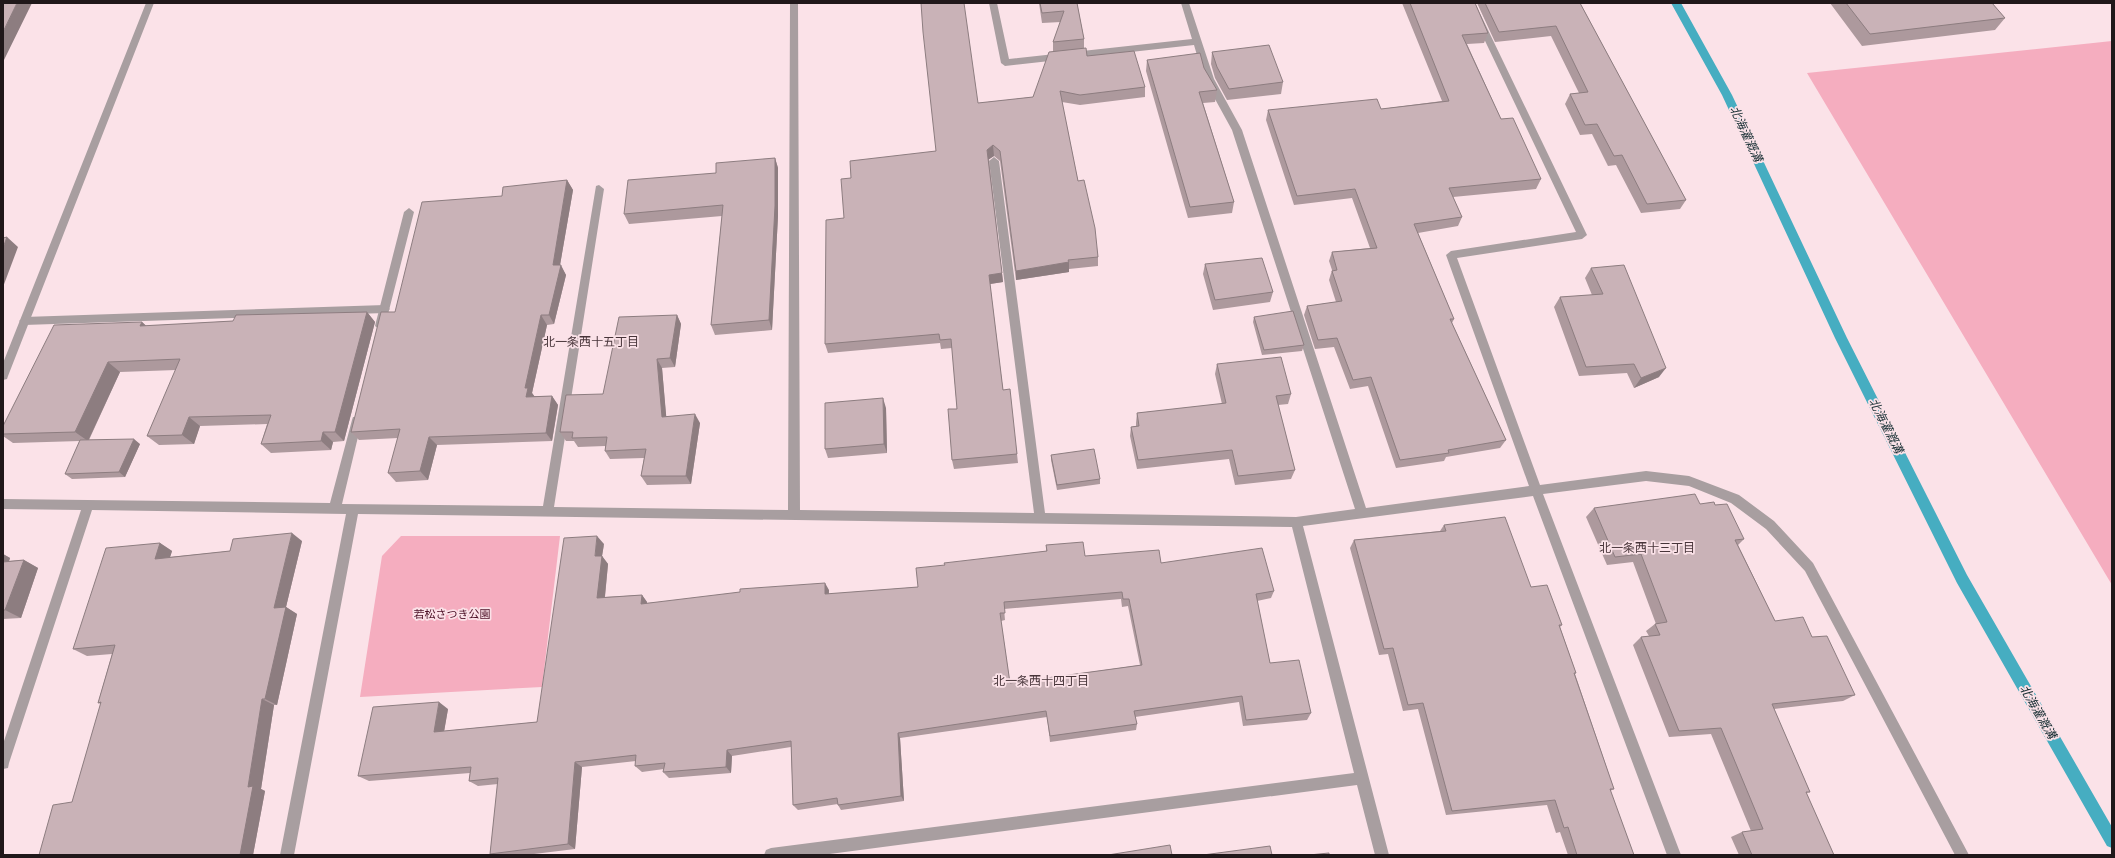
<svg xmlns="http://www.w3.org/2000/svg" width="2115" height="858" font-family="'Fira Sans','Noto Sans JP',sans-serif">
<rect width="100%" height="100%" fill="#fbe2e8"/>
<!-- green -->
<path fill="#f5adbf" d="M2112 41V585L1807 73Z
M401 536H560L542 687 360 697 382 556Z"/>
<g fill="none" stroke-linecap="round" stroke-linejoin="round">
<!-- stream -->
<path fill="#46adc1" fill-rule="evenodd" d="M1671 3H1681L1732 95 1847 338 1967 575 2112 827V848L2107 846 1957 583 1835 338 1722 95Z"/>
<!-- service -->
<path fill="#a89ea0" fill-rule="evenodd" d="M385 305 390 309 385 313 24 325 19 321 24 317Z"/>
<!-- minor -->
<path fill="#a89ea0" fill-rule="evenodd" d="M146 3H154L8 376 7 379 3 380V363Z
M790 3H798L800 510 1034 513 989 161 994 157 999 161 1045 513 1296 517 1355 509 1232 130 1204 79 1194 45 1005 66 1001 63 989 3H997L1009 59 1192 39 1181 3H1189L1214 79 1242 130 1366 508 1529 486 1446 255 1451 251 1576 232 1467 3H1475L1587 235 1582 239 1457 258 1540 485 1646 471 1689 476 1739 495 1774 521 1813 563 1969 855H1955L1805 571 1766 529 1731 503 1689 486 1646 481 1543 494 1681 855H1667L1533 496 1303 526 1389 855H1375L1357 785 822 855H764L766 850 771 848 1354 773 1292 527 358 514 294 855H280L346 514 92 510 9 763 8 768 3 769V744L81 510 3 509V499L330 503 352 420 353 417H361L362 420 342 504 543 506 596 186 599 185 604 189 554 507 788 510Z
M409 208 414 212 385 326 380 330 375 326 404 212Z"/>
</g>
<!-- wall -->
<path fill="#ad999d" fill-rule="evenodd" d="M1039 3H1077L1084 39V48L1087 56 1145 87V97L1080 105 1062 102 1078 181 1098 257V266L1069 269V272L1016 280 1000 161 994 156 989 159 1003 282 990 284 1003 390 1017 454 1018 463 954 469 952 460 957 409 952 348 941 349 940 343 828 353 825 344 844 218 851 178 936 151 978 103 1033 97 1053 52V42L1061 22 1042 23Z
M1402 3H1475L1488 33 1484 43 1467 44 1501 119 1541 179 1536 189 1453 197 1462 217 1458 226 1418 233 1454 319 1452 323 1506 440 1500 448 1446 457 1444 461 1396 468 1368 386 1350 389 1334 347 1315 349 1304 315 1307 306 1336 302 1329 280 1332 270 1329 261 1332 252 1370 248 1352 198 1294 205 1266 120 1268 110 1381 109 1442 101Z
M1477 3H1580L1686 200 1680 209 1641 213 1616 165 1608 166 1592 134 1580 135 1565 104 1570 94 1579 93 1551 36 1495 42Z
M1830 3H1992L2005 18 1995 30 1862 46Z
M1212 52 1283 82 1281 94 1227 100 1215 78 1211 64Z
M1147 60 1204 68 1217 90 1215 102 1203 103 1234 202 1232 213 1188 218 1146 71Z
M775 158 778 168V216L772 330 715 335 711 325 722 216 629 224 624 214 716 173Z
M567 180 573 190 560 265 566 275 554 324 547 325 532 393 534 396H552L558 405 552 441 437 445 428 480 396 482 388 473 398 438 359 440 351 432 395 312 502 196Z
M1205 264 1273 292 1270 302 1213 310 1203 274Z
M1591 268 1659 377 1634 388 1627 373 1579 376 1554 307 1560 297 1592 295 1585 278Z
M367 312 375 322 344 441 333 442 331 450 271 453 261 444 267 424 200 426 194 444 159 445 147 436 176 370 120 372 89 440 140 444 125 477 72 479 65 474 80 441 13 443 3 436V426L142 322 146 326 233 321Z
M677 315 681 324 675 367 662 368 666 416 700 423 691 484 647 485 641 476 644 458 610 459 605 451V446L578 447 574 441H566L560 432 603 394Z
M1254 317 1304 345 1302 351 1262 355 1253 322Z
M1217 364 1291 394 1288 404 1278 405 1295 470 1291 479 1235 485 1229 459 1137 469 1130 436 1131 427 1136 426V423L1137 413 1222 404 1215 374Z
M886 408 887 453 828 458 825 449Z
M1051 455 1100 479V484L1057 490 1051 460Z
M1700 504 1715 505 1744 539 1738 545 1775 621 1812 637 1855 695 1843 701 1774 709 1810 792 1806 793 1834 855H1739L1731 837 1742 832 1751 831 1711 734 1669 737 1633 645 1641 637 1649 636 1646 631 1655 624H1656L1633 562 1607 565 1586 517 1594 508Z
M1444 525 1531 587 1562 625 1560 627 1576 673 1575 674 1614 789 1610 791 1634 855H1568L1560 832 1556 833 1547 805 1446 815 1418 709 1403 711 1388 654 1379 655 1350 548 1354 540 1440 531Z
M302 541 286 607 297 614 277 705H274L261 789 265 791 253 855H39L72 802 101 704 98 703 112 654 87 656 73 649 160 543 172 551 170 557 230 551Z
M604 544 602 556 608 564 605 597 642 595 647 602V603L829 590V594L918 587 945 565 1046 551V545L1085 556 1161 563 1274 591 1271 598 1257 601 1270 663 1311 713 1307 720 1243 726 1239 702 1135 717 1137 724 1136 730 1050 742 1047 717 900 738 904 801 841 810 838 805V804L798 810 793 805 791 747 732 756 731 773 669 778 663 772 664 769 642 772 635 766 636 761 582 767 575 849 526 855H492L490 854 498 784 478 786 469 781 470 773 369 781 358 776 448 709 444 731 537 722ZM1121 599 1122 607 1128 606 1140 665 1010 683 1001 621 1005 620 1004 609Z
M3 554 10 558 9 561 24 560 38 568 21 618 3 619Z"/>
<!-- shaded-wall -->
<path fill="#8d7d80" d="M17 3H32L3 62V32Z
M993 145 994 156 988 160 987 150Z
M775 158 778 168V216L772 330 769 320Z
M567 180 573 190 559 271 561 265 566 275 554 324 549 315 553 265Z
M7 237 18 247 3 287V248Z
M1069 262V272L1016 280V271Z
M1002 273 1003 282 990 284 989 275Z
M367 312 375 322 344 441 335 432Z
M541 315 547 325 532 393 535 397H526L525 388Z
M677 315 681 324 675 367 670 358Z
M142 322 153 332 140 326Z
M657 359 662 368 667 425 662 417Z
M108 362 120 372 88 441 75 432Z
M1666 368 1659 377 1634 388 1641 378Z
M552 396 558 405 552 441 546 433Z
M883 398 886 408 887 453 884 444Z
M695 414 700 423 691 484 686 476Z
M189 417 200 426 194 444 182 435Z
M323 432 333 442 331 450 321 441Z
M429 437 437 445 428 480 420 471Z
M134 439 140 444 125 477 119 472Z
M292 533 302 541 286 607 297 614 277 705 265 699 274 608Z
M597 536 604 544 602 556 608 564 604 605 597 598 595 556Z
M160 543 172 551 167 567 155 559Z
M3 554 10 558 6 571 3 570Z
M24 560 38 568 21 618 5 610Z
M825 583 829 590 828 602 825 594Z
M642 595 647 602 646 611 641 604Z
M262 699 274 705 261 789 265 791 253 855H240L248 787Z
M439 702 448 709 443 738 434 732Z
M898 733 900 738 904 801 901 796Z
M727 750 732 756 731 773 726 767Z
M575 762 582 767 575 849 568 844Z"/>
<!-- building -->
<path fill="#c9b2b7" stroke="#8d7d80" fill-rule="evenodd" d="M3 3H17L3 32Z
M921 3H964L978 103 1033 97 1049 52 1086 48 1087 56 1134 51 1145 87 1080 95 1060 91 1078 181 1084 180 1095 228 1098 257 1068 260 1069 262 1016 271 1000 151 993 145 987 150 1002 273 989 275 1003 390 1010 389 1017 454 952 460 948 409H957L951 339 940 340 939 334 825 344 826 220 844 218 841 179 851 178 850 161 936 151 923 32Z
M1040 3H1077L1084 39 1053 42 1064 11 1042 13Z
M1410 3H1475L1488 33 1462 35 1501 119 1513 118 1541 179 1449 188 1462 217 1414 224 1454 319H1450L1506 440 1448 450 1449 453 1400 460 1371 377 1353 380 1337 338 1318 340 1307 306 1342 301 1332 271 1337 270 1332 252 1377 248 1355 189 1297 196 1268 110 1377 99 1381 109 1449 101Z
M1485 3H1580L1686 200 1647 204 1622 155 1614 156 1597 124 1585 125 1570 94 1588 92 1556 26 1499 32Z
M1846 3H1992L2005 18 1870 34Z
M1269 45 1283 82 1229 89 1217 67 1212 52Z
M1200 53 1204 68 1217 90 1199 92 1234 202 1190 207 1147 60Z
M775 158V206L769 320 711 325 723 205 624 214 628 180 716 173V163Z
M567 180 553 265H561L549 315H541L525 388H528L526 397 552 396 546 433 429 437 420 471 388 473 400 429 351 432 381 312H395L422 202 502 196 503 187Z
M7 237 3 248V238Z
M1262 258 1273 292 1215 300 1205 264Z
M1624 265 1666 368 1641 378 1634 364 1586 367 1560 297 1603 294 1591 268Z
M1293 311 1304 345 1264 350 1254 317Z
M367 312 335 432H323L321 441 261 444 271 415 189 417 182 435 147 436 180 359 108 362 75 432 3 434V426L54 325 142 322 140 326 233 321 236 315Z
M677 315 670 358 657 359 662 417 695 414 686 476H641L646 449 605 451 607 437 572 438 573 432H560L566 395 603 394 619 317Z
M1281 357 1291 394 1276 396 1295 470 1238 476 1232 450 1138 460 1131 427 1139 426 1137 413 1226 403 1217 364Z
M883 398 884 444 825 449V403Z
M134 439 119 472 65 474 80 440Z
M1094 449 1100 479 1057 485 1051 455Z
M1695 494 1700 504 1714 502 1715 505 1727 504 1744 539 1735 540 1775 621 1803 617 1812 637 1827 636 1855 695 1772 704 1810 792H1806L1834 855H1752L1742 832 1763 829 1721 728 1679 731 1641 637 1660 635 1655 624 1667 622 1641 554 1615 557 1594 508Z
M1505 517 1531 587 1547 585 1562 625H1559L1576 673H1574L1614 789H1610L1634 855H1577L1568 827 1564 828 1555 800 1452 811 1423 703 1408 705 1393 648 1384 649 1354 540 1446 531 1444 525Z
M292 533 274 608 286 607 265 699H262L248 787 253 786 240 855H39L53 805 72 802 101 702 98 703 115 645 73 649 106 548 160 543 155 559 230 551 233 539Z
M597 536 595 556H602L597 598 642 595 641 604 740 592V589L825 583V594L918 587 916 568 945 565 944 563 1047 551 1046 545 1083 542 1085 556 1159 550 1161 563 1262 548 1274 591 1256 594 1270 663 1299 660 1311 713 1246 720 1242 696 1134 711 1137 724 1050 736 1046 711 898 733 901 796 838 805 837 798 793 805 791 741 727 750 726 767 663 772 665 763 635 766 636 755 575 762 568 844 490 854 498 778 469 781 471 767 358 776 373 707 439 702 434 732 537 722 564 538ZM1122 592 1123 599H1129L1142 665 1010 683 1000 613H1005L1004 602Z
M24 560 5 610H3V562Z
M1170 845 1172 855H1108Z
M1270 846 1272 855H1203Z
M1329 853V855H1309Z"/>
<g text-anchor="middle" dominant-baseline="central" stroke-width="3.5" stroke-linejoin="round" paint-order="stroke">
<!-- park labels -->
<g font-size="11" fill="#4b0f25" stroke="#fbe2e8">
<text x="452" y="614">若松さつき公園</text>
</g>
<!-- water labels -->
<g font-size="12" font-style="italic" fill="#193035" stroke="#fbe2e8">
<text transform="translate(1746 134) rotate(65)">北海灌漑溝</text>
<text transform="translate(1886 426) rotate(63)">北海灌漑溝</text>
<text transform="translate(2038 712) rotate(60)">北海灌漑溝</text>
</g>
<!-- neighbourhood labels -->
<g font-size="12" fill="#473439" stroke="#fbe2e8">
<text x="591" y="342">北一条西十五丁目</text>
<text x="1647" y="548">北一条西十三丁目</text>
<text x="1041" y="681">北一条西十四丁目</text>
</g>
</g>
<!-- border -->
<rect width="2115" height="858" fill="none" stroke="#20181a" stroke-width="8"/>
</svg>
